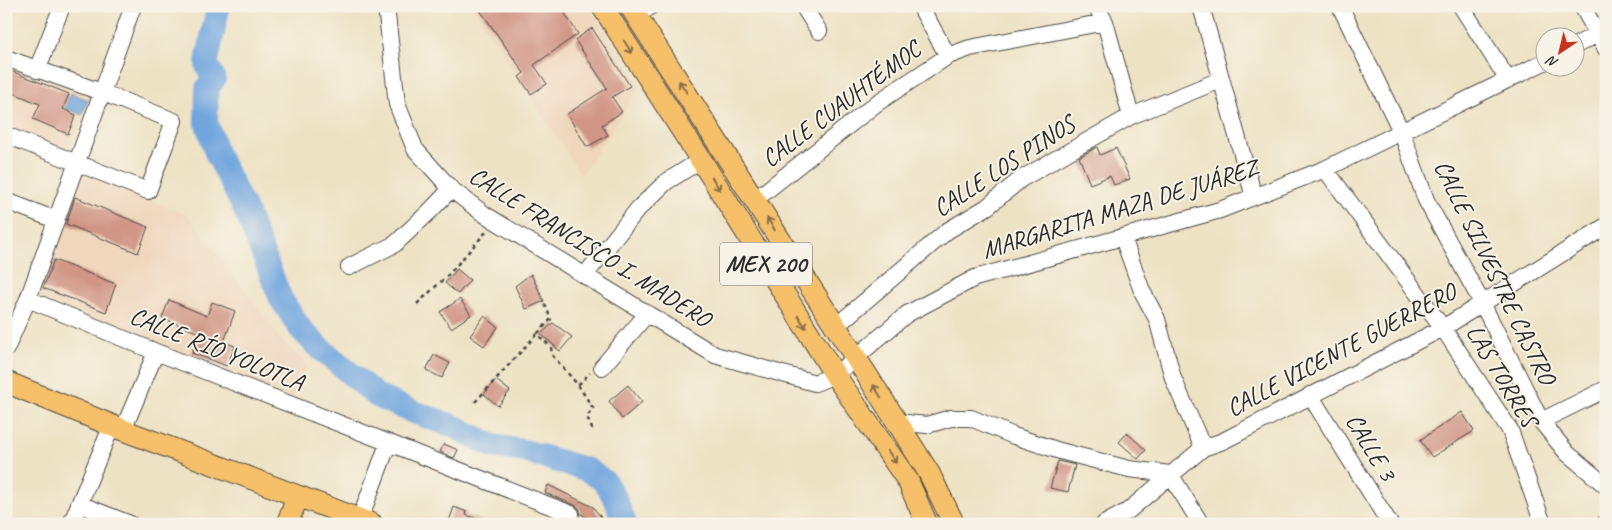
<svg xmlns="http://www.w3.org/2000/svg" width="1612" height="530" font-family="Caveat,sans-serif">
<rect width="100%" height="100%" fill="#f7f3e8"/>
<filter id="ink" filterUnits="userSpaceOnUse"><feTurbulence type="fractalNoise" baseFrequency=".02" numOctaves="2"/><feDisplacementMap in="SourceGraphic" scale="10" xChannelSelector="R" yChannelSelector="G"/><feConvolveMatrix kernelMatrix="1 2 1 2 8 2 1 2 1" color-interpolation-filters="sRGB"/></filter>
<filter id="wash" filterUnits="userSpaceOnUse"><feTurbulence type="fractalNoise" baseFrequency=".0096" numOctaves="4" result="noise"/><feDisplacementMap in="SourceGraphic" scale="20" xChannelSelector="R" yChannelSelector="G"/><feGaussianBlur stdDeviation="1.12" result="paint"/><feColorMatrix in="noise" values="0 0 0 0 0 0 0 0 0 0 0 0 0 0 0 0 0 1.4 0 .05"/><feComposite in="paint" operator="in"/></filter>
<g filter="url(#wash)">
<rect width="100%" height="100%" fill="#eee2c4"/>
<!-- built -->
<path fill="#efd6bc" d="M472 6H589L641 86 581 175Z
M6 63 91 96 69 153 6 128Z
M78 171 189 216 281 339 308 366 292 399 32 295Z"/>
<!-- water -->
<path fill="#71a5de" stroke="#4e6884" d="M71 93 88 100 82 115 65 108Z"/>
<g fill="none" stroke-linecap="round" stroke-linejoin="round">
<!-- river -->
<path stroke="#71a5de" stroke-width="24" d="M218 6C217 17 206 60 207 65 208 70 213 73 214 79L207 88 206 121 216 152 247 214 281 299 300 328 315 344 377 396 411 411 453 426 493 446 524 451 588 470 605 482 616 500 625 524"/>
</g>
<g id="blocks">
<!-- building -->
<path fill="#d09585" d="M477 6H560L578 34 534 65 547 84 531 94 519 77 524 73Z
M592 28 630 86 612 97 622 112 602 125 608 135 587 147 567 114 607 88 575 40Z
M6 69 69 94 63 109 76 115 68 134 33 119 40 104 6 90Z
M1097 147 1100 155 1116 148 1130 179 1114 185 1110 176 1090 184 1079 157Z
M75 197 148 227 138 253 66 224Z
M54 260 116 284 106 312 43 288Z
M457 269 470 280 458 294 445 283Z
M531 274 544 301 526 309 515 286Z
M460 299 471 315 451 328 440 312Z
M169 300 207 316 212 302 235 311 224 342 235 346 227 366 192 353 199 333 162 318Z
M484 316 498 327 484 346 470 336Z
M553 323 572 337 560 351 541 334Z
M434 355 450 363 442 378 426 370Z
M496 380 510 391 498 406 484 394Z
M628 385 642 402 622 419 609 401Z
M1462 412 1474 431 1432 457 1420 440Z
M1127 433 1146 450 1138 459 1119 442Z
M444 444 458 450 454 458 440 452Z
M1058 461 1075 465 1068 492 1050 488Z
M548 485 593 507 606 524H596L581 514 579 508 575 505 545 493Z
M454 507 467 512 466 515 486 522 485 524H448Z"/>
</g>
</g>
<g filter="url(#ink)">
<use href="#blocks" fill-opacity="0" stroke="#484642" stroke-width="1"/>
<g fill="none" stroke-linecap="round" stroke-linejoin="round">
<!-- minor casing -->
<g stroke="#484642" stroke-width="18">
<path id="minor" d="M386 6 397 104 415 149 451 189 484 214 715 355 815 383 835 375 907 314 975 278 1220 210 1325 169 1544 62
M803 6 819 31
M920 6 948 56
M1096 6 1105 22 1131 116
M1201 6 1254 197
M1340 6 1402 133 1426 200 1482 303 1541 421 1567 453 1606 486
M1461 6 1508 80
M1582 6 1606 49
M637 16 651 6
M1574 46 1606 30
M6 58 101 92 174 121 148 191 6 135
M37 70 62 6
M1325 169 1443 328 1510 430 1543 524
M756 199 877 103 948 56 970 48 1105 22
M6 201 56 220
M1123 238 1142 291 1157 319 1173 378 1203 448
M349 267 395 244 430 211 451 189
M586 274 638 209 666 182 701 160
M28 299 156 352 571 514
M835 327 947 231 987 207 1021 179 1131 116 1220 80
M6 349 28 299 133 6
M602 367 647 314
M1310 395 1390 524
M1541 421 1606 389
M897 422 927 425 951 418H971L1014 436 1060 451 1129 469 1170 474
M123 430 156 352
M1170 474 1201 524
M79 504 130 524
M360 519 388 444
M71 524 112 425
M1104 524 1128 511 1203 448 1223 441 1443 328 1606 226
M1604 524 1606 523"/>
</g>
<!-- major casing -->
<g stroke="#484642" stroke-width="23">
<path id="major" d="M602 6 701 160 835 375 908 481 927 524
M630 6 897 422 929 473 954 524
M6 382 123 430 372 524
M287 524 298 496"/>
</g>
<!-- path -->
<path stroke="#484642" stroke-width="2.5" stroke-dasharray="4 4" stroke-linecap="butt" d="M417 304 448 275 486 232
M545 304 551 319 537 334 551 347 552 355 578 385 590 373
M578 385 593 408 587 417 593 431
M475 402 537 334"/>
<!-- minor -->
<use href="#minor" stroke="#fff" stroke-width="16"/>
<!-- major -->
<use href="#major" stroke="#f6c06b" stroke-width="21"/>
</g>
<!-- one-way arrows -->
<defs><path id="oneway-shaft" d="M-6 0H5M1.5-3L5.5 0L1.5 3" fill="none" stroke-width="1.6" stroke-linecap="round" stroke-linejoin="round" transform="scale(1.25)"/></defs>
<g stroke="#866e48">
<use href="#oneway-shaft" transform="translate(628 47) rotate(57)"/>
<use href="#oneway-shaft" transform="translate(683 87) rotate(-123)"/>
<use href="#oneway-shaft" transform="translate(716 184) rotate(58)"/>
<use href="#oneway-shaft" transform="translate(771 224) rotate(-122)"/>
<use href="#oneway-shaft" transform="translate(802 322) rotate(58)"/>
<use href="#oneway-shaft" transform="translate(877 391) rotate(-123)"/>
<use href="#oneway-shaft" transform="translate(892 457) rotate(56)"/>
</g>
</g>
<g text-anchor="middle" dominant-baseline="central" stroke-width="4" stroke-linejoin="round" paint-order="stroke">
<!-- shield labels -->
<rect fill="#f7f3e8" stroke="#686764" stroke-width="1" x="720" y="242.5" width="92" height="43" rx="4"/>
<g font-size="24" font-weight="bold" fill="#2b2b2b">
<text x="766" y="264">MEX 200</text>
</g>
<!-- street labels -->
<g font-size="25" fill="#2b2b2b" stroke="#f7f3e8">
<text transform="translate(841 104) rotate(-37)">CALLE CUAUHTÉMOC</text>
<text transform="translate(1004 166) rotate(-33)">CALLE LOS PINOS</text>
<text transform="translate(1120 209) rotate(-17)">MARGARITA MAZA DE JUÁREZ</text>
<text transform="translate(590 247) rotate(32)">CALLE FRANCISCO I. MADERO</text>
<text transform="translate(1495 272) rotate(64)">CALLE SILVESTRE CASTRO</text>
<text transform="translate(217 349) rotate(22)">CALLE RÍO YOLOTLA</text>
<text transform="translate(1341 350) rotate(-28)">CALLE VICENTE GUERRERO</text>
<text transform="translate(1502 376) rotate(59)">LAS TORRES</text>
<text transform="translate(1371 447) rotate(59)">CALLE 3</text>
</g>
</g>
<!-- margin -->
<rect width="1612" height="530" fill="none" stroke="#f7f3e8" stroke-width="25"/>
<!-- north arrow -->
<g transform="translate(1560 52) rotate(215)"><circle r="24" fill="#f7f3e8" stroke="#a5a39c"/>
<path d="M0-4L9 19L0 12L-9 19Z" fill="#c8321e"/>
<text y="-8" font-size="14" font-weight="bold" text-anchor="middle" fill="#2b2b2b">N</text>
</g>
</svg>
